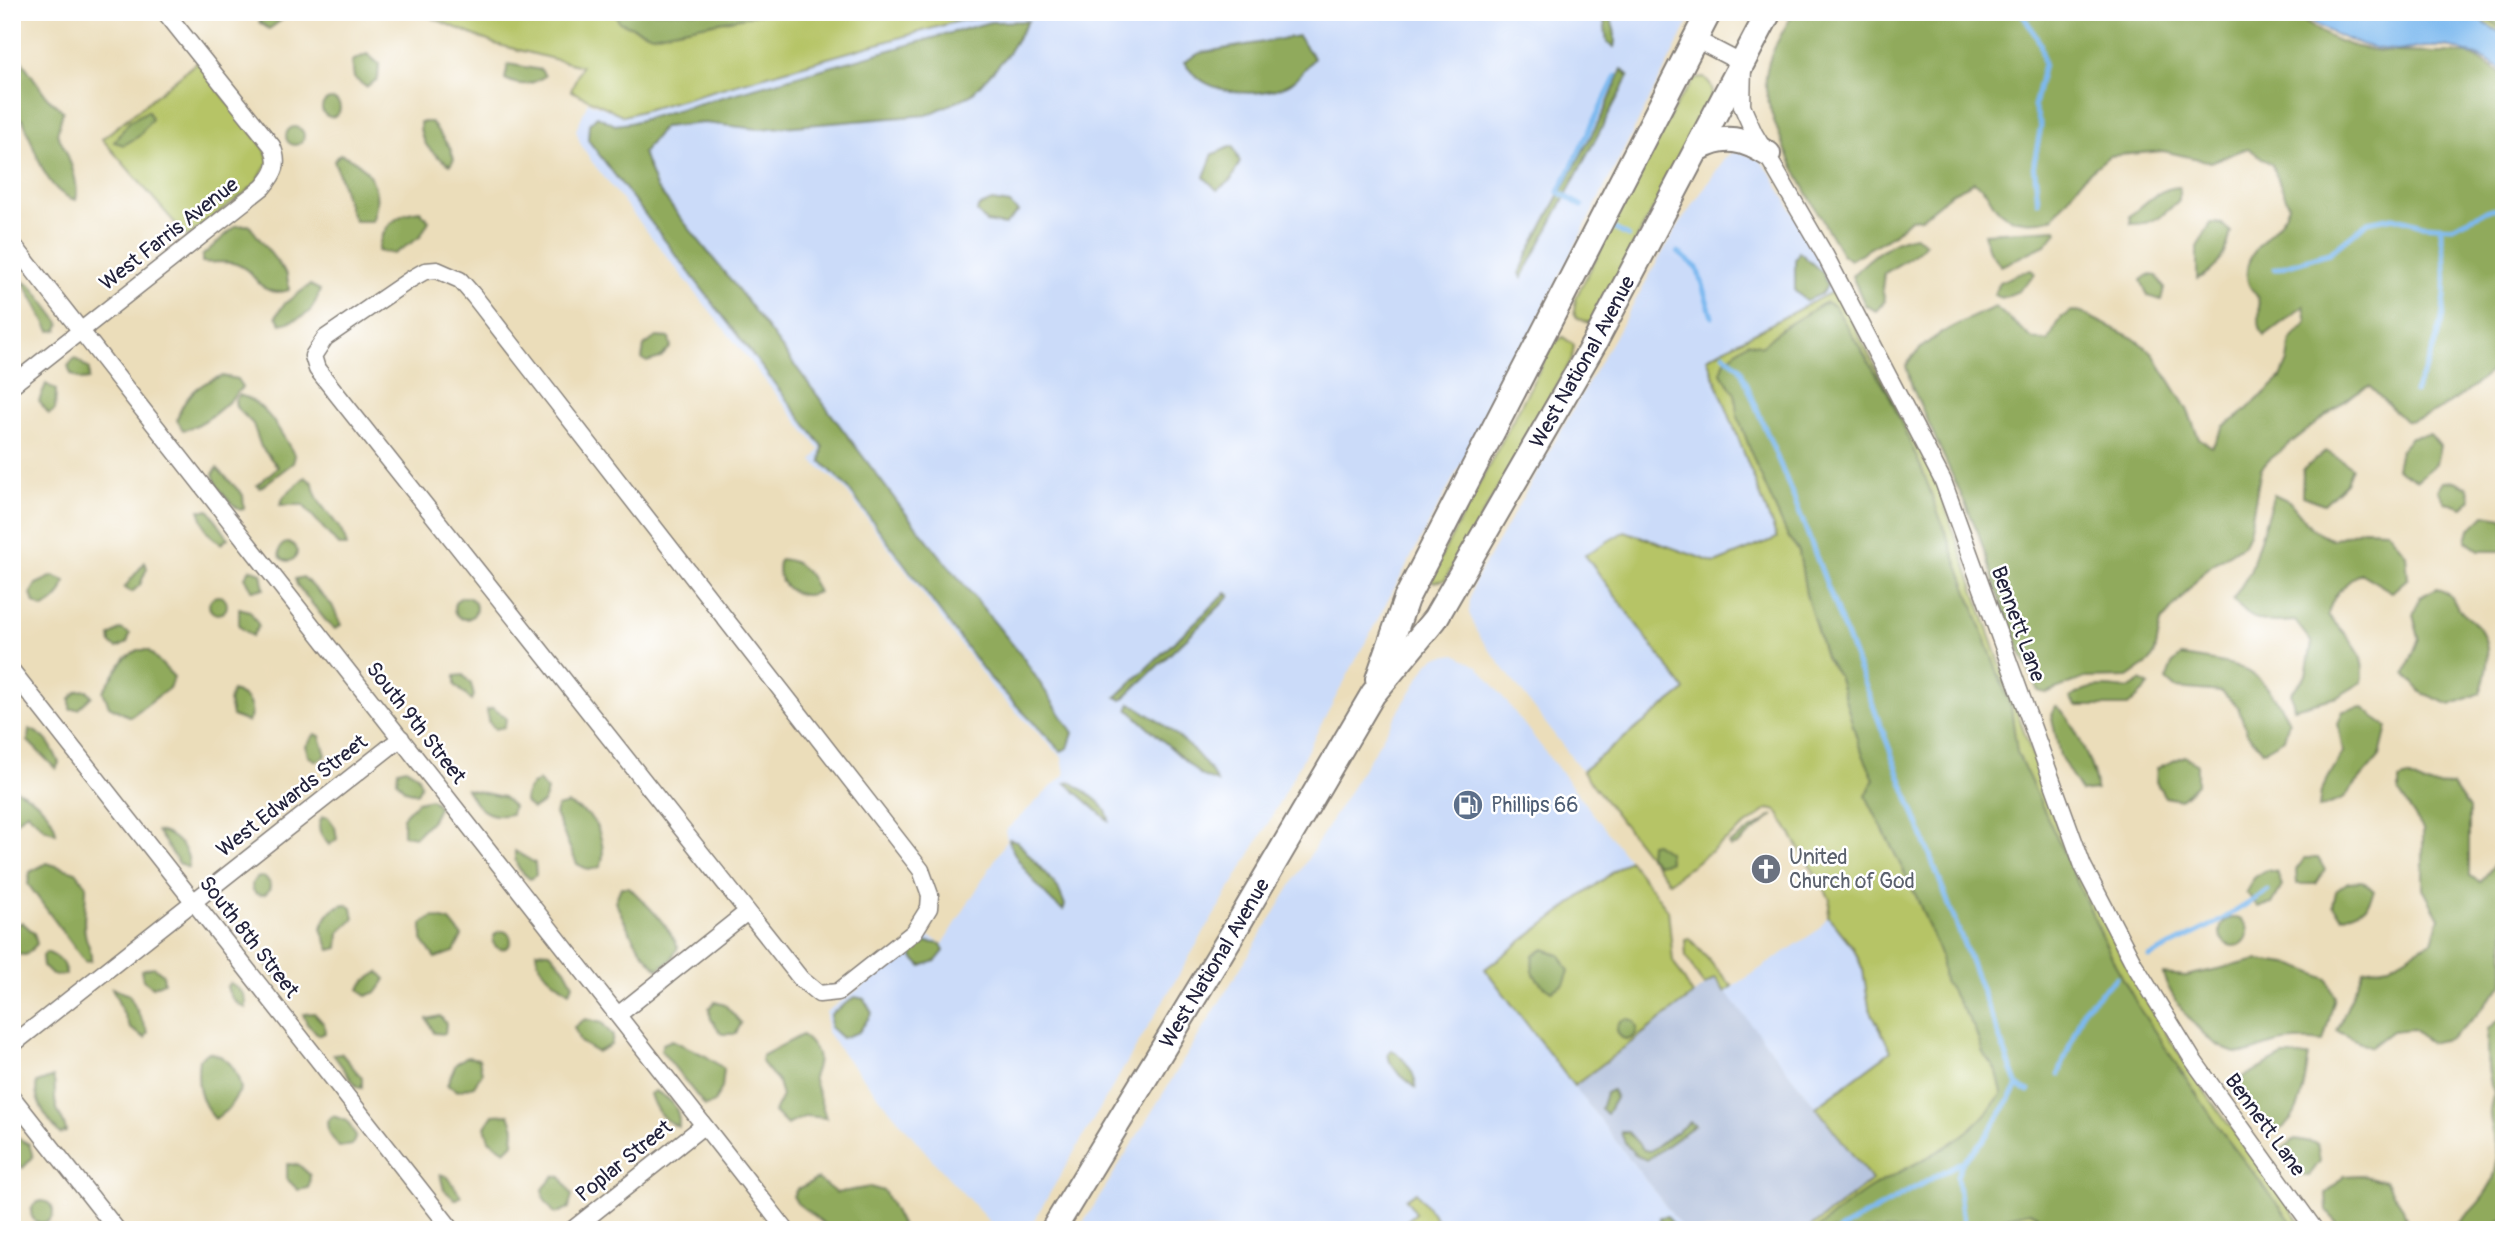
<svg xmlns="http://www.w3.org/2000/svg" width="2516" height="1242" font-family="Pangolin,sans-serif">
<rect width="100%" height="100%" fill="#fff"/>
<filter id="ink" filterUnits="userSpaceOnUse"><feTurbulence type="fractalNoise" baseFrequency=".0143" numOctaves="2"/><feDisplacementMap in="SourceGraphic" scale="14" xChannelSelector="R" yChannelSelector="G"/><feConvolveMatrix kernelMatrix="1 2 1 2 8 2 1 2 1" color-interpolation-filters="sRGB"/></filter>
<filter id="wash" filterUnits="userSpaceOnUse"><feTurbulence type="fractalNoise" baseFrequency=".00686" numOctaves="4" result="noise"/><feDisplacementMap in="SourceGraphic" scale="28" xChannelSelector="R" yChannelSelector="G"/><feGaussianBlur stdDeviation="1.57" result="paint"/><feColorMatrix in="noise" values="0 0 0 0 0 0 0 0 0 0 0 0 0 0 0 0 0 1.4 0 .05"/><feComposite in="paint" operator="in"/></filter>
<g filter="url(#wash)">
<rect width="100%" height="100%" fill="#ebddba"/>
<!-- built -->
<path fill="#cbdbf9" d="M1013 12H1694L1514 366 1265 829 1034 1220 1027 1230H997L935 1163 842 1053 827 1032 826 1012 868 982 924 934 943 944 1007 840 1005 831 1065 774 1062 757 994 690 844 488 812 461 820 450 592 162 580 143 576 130 588 102 624 116 958 21Z
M1741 152 1760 160 1773 176 1835 290 1708 358 1778 538 1715 563 1625 532 1585 555 1686 690 1582 771 1479 636 1469 613 1470 598 1474 583 1676 229 1725 158 1731 153Z
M1456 654 1478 667 1492 683 1629 860 1485 969 1684 1230H1445L1416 1192V1212L1395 1230H1079L1429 662 1437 657Z
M1828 916 1853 947 1863 970 1869 1007 1891 1051 1816 1107 1725 992 1818 930Z"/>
<!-- industrial -->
<path fill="#b7c5de" d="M1715 978 1873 1180 1807 1230H1684L1574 1086Z"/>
<!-- green -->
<path fill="#b6c466" stroke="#6c7350" stroke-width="2" d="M418 12H1013L958 21 624 116 571 91 581 66 495 44Z
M2465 12H2504V35L2467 13Z
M197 62 265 149 269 161 255 185 187 237 102 139Z
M1704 78C1716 86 1712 93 1709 105L1596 315 1589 323 1577 318 1574 312 1576 297 1678 101 1695 79Z
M1835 290 1937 483 2058 829C2097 910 2137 991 2187 1066 2225 1122 2267 1175 2306 1230H1807L1872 1180 1816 1107 1891 1051 1869 1007 1863 970 1853 947 1828 916 1830 899 1777 811 1768 809 1669 882 1582 771 1685 690 1585 555 1625 531 1715 563 1777 538 1707 358Z
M1563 337 1574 345 1572 359 1445 580 1434 582 1431 580 1434 570 1553 344Z
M1629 860 1668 910 1673 961 1693 995 1574 1086 1485 969Z
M1689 938 1732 986 1725 992 1715 978 1704 986 1686 957 1685 939Z
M1416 1192 1445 1230H1395L1416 1213 1406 1199Z"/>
<!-- forest -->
<path fill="#90aa5b" stroke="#59664b" stroke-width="2" d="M260 12H293L269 29 259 22Z
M615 12H771L652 35 619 22Z
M1603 12H1609C1613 24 1617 35 1614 47L1607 43Z
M1794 12H2293C2351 64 2400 49 2470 54L2504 75V360C2482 380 2435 421 2405 421L2369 386 2355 393 2269 460 2261 469 2249 533 2244 544 2206 569 2161 622 2155 653 2150 662 2128 677 2085 678 2045 693 2038 691 2006 618 1978 532 1912 387 1906 366C1924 336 1964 321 1995 307L2033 339 2048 341 2061 318 2071 311 2080 312 2133 338 2152 352 2187 409 2199 438 2212 447 2224 426 2242 414 2281 378 2288 361 2291 340 2307 322 2304 306 2264 336C2255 323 2262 314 2258 299 2257 294 2251 290 2249 285 2236 251 2281 233 2289 205L2272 165 2248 148 2211 162 2163 151 2109 156 2085 176 2053 218C2037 223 2013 224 1999 211 1988 200 1992 193 1974 182L1953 192 1921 218 1910 219 1894 234 1850 260 1842 254C1819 215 1761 119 1766 76 1768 55 1783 31 1794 12Z
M2479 12H2504V31Z
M1028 21 1005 58 971 95 927 115 759 129 704 123 663 127 643 153 656 187 740 292 903 510 1022 656 1073 733 1068 748 1061 751 988 676 847 487 821 461 823 447 588 140 589 124 597 116 615 125 630 123 990 22Z
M1298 36 1314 58C1307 66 1297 81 1287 85 1255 100 1203 94 1184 62L1200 53Z
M12 47 47 97 63 111 57 134C67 150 80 183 76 200 44 193 35 147 23 120L12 115Z
M367 54 379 64 378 79 366 87 354 78 352 61Z
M508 64 541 70 545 76C530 86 520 87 505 79Z
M1622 69 1629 76 1522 278 1520 273 1529 252 1606 108Z
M322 108a9 9 0 1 1 18 0a9 9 0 1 1-18 0Z
M148 111 152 119 139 136 124 145 114 142 130 121Z
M420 122H431L450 148 454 159 450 165C433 154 419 144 420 122Z
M286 136a9 9 0 1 1 18 0a9 9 0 1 1-18 0Z
M1233 146 1240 162 1231 180 1217 190 1204 177 1213 154Z
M340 154C371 165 384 191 372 221H355C344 202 343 181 334 161Z
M2179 187V200C2164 215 2153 225 2131 224L2130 216C2144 204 2159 188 2179 187Z
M992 201 1010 204 1018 212 1005 225 986 222 977 212 978 207Z
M420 211 429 221 420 237 394 254 378 251C381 227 397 213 420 211Z
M2211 223 2222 224 2231 232C2226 253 2218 271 2197 279V247Z
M249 225 287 275 289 290C258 300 258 271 236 264 225 260 213 264 202 262V256L236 226Z
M2056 229 2057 232 2045 245 2001 266 1989 251 1984 233Z
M1915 236 1926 243C1916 257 1898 263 1884 274L1882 289 1885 301 1876 311 1865 305 1852 276C1869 258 1891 239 1915 236Z
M1799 252 1823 273 1827 286 1821 294 1806 301 1795 291V260Z
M2031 269 2035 274 2019 291 2002 298 1994 295 1999 282Z
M2148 275 2157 276 2164 288 2161 300 2148 296 2141 280Z
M23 281 32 286 60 323 58 330 50 331Z
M310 285 320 290C313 314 305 318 281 324L276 316 284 304Z
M1826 302 1835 307 1888 393 1923 472 2011 708 2017 752 2115 964 2141 1011 2224 1135 2298 1230H2055L2048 1221 2030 1212 2003 1218 1969 1230H1815C1833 1216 1852 1199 1872 1187 1925 1156 1965 1147 2002 1093L1997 1072 1983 1053 1974 1027 1944 981 1941 957 1917 898 1866 796 1874 779 1859 746 1838 675 1825 657 1806 594 1799 552 1787 535 1756 465 1737 414 1735 394 1721 373 1725 360 1748 342 1762 346 1781 329Z
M656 337 669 338 671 347 660 358 647 362 642 359 644 346Z
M75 358 89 369V379L81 380 71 374 68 366Z
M222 376 237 379 242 387C228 404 204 426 183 430L177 420C183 397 199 383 222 376Z
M46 384 56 390 55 410 49 414 39 401Z
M239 395C265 401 282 434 295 456L293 463 260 488 257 485 278 467 261 447 253 424 236 407 235 400Z
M2430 434 2440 446 2436 464 2417 480 2396 468 2400 450 2411 437Z
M2326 451 2352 467 2346 483 2324 504 2302 496 2303 470Z
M217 468 243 495 244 509 240 510C227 500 217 490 213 474Z
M305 477 313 483C316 510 342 520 347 546H339L303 505H280L284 496Z
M2455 481 2467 487 2471 499 2463 508 2445 502 2438 490 2443 482Z
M2274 494 2289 501 2312 529 2333 540 2363 529 2387 530 2406 554 2408 578 2392 592 2360 573C2343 585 2332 595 2328 615 2346 637 2368 651 2362 682L2337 697 2294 708 2291 693 2306 675 2312 643 2295 621C2265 623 2251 624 2233 599L2250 572Z
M199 510H209L228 538 221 544 207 532Z
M2484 515 2504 518V551H2479L2466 541 2469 530Z
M279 552a9 9 0 1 1 18 0a9 9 0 1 1-18 0Z
M780 559C801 560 810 574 818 592 798 603 771 583 780 559Z
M145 562 147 568 140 585 132 592 124 588Z
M250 569 261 573 264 589 252 590 245 577Z
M53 576 65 581C62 595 56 602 43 608L34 603 31 593 36 584Z
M303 577 332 605 341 625 335 629 326 621 297 585 295 579Z
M2437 588C2450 594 2452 599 2460 610 2464 616 2472 619 2477 625 2493 644 2488 672 2480 693L2451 705 2422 693 2405 674 2419 638 2413 615 2420 597Z
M1226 593 1230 595 1224 602 1122 700 1116 697Z
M209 605a9 9 0 1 1 18 0a9 9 0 1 1-18 0Z
M454 608a11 11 0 1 1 22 0a11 11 0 1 1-22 0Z
M239 608 250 611 259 626 252 636 239 626Z
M121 629 130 634 127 643 117 648 111 644 110 636Z
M138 650H148L174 677 169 688 130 717 109 706 103 691 125 658Z
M2181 656C2241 665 2258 663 2289 721L2284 739 2263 751 2247 733 2238 707 2222 692 2175 688 2166 680 2172 664Z
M463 675 471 684 474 696 471 700 455 685V676Z
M2141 681 2149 686 2128 706H2076L2070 698C2090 683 2105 687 2128 689Z
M87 690 92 696 78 709H70V699L77 691Z
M232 691C246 695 257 707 248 722L232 716 229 702Z
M1131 703C1162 722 1201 750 1217 782L1202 776 1128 709Z
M2056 706C2071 714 2097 773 2096 790L2081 792 2060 756 2051 714Z
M2362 707 2387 727 2380 756 2343 799 2319 808 2321 791 2343 752 2338 724 2343 711Z
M493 708 506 718 505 727 495 729 488 721 487 710Z
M29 729C46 735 52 746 59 763L56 769 28 741Z
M315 734 320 736 326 755 317 761 308 756 306 746Z
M2185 756 2197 765V784L2180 800 2165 797 2156 782 2157 768Z
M406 768 417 775 421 785 417 793 405 790 397 781 398 770Z
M2407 777 2425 785 2453 786 2469 809V876L2481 882 2494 864H2504V983L2474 1018 2451 1038 2430 1043 2413 1029 2392 1031 2371 1047 2337 1031 2363 970 2389 966 2432 941 2439 918 2423 889V829L2399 792V780Z
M539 781 547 791 543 803 532 809 525 802C525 791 529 786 539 781Z
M1071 782C1083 791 1109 804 1109 821L1066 783Z
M12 788C31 795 54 812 56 833L45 829 27 812 12 825Z
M466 789 503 797 513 806 511 814C488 819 477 809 466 789Z
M431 799 439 806 432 820 415 837 403 835V817L417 802Z
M568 804C575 807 582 811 588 815 600 825 607 853 600 867L589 870 577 864 555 814 557 807Z
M1774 815 1737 845 1730 847 1729 844Z
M322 817H328L335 827 337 839 329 845C322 836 315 829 322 817Z
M157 831C174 833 192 851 188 868L179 863Z
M1009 839 1017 841 1058 888 1065 905 1063 910C1049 902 1010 855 1009 839Z
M1655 843 1668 852 1669 862 1657 864 1649 856 1650 844Z
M515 851 535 863 536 875 530 879C519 870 514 865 515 851Z
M2305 858H2318L2325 870 2316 884H2297L2296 870Z
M47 863 76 872 86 885C87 903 81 920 86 938 89 948 92 950 91 961L85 962 28 884 30 872Z
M2266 870 2277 872 2282 886 2272 904 2258 907 2246 892 2254 878Z
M252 886a9 9 0 1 1 18 0a9 9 0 1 1-18 0Z
M2363 881 2374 891 2366 907 2343 917 2333 906 2336 891 2348 882Z
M621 887H629C648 906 667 923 678 947L671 960 658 969C637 949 627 927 615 901Z
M346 904 352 908 354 919 339 933 338 948 330 950 321 929C326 916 331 907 346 904Z
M433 917 450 921 462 936 454 952 435 958 422 940V924Z
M2220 932a14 14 0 1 1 28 0a14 14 0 1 1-28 0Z
M22 922 34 933 37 944 26 955 12 954V928Z
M493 940a9 9 0 1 1 18 0a9 9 0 1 1-18 0Z
M927 942 941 944 944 951 936 961 921 966 913 958V951Z
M1544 949 1560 955 1569 971 1564 984 1551 991C1536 981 1530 974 1533 955Z
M536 951 550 952 565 969 573 984 569 992C554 981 537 971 536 951Z
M46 952C57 956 65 962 66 975H52L43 966 42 957Z
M267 959 278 961 288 983C274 980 268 973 267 959Z
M2258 960 2294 965 2327 979 2335 997 2323 1042C2307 1040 2291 1040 2274 1044 2264 1046 2254 1053 2243 1053 2213 1056 2170 1000 2163 974L2186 976Z
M154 967 163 974 164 982 153 987 143 980 141 970Z
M379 972 386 979 377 992 366 996 359 989 365 981Z
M230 983C241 990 247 995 246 1008 236 1004 229 997 227 986Z
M112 988 129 995 148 1032 145 1038 130 1028Z
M855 997 864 999 872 1013 859 1032 842 1038 830 1027 831 1014Z
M715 1002 725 1005 741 1023 736 1034H722L711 1019 709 1008Z
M314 1013 324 1024 325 1033 319 1035 307 1024 303 1014Z
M440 1016 446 1023 445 1034 434 1033 427 1019Z
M2504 1016V1220L2484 1230H2450C2480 1204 2504 1182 2495 1140 2490 1117 2487 1116 2494 1093 2486 1073 2486 1051 2488 1029Z
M585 1019 602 1023 613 1036 611 1045 597 1052 580 1042 574 1027Z
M1617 1029a10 10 0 1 1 20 0a10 10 0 1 1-20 0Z
M802 1035C818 1050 822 1056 813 1077L826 1118 806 1116 787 1125 774 1112 782 1096 778 1082 761 1061 762 1056Z
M672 1040 706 1056 724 1069 722 1088 713 1104 705 1106 661 1050 663 1044Z
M1392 1050C1405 1058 1416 1074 1416 1088L1398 1073 1390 1062 1388 1054Z
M209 1052C229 1057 237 1069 241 1089L228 1109 215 1119C199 1101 196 1083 199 1059Z
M341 1053 362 1078V1088L357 1087 333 1054Z
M2283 1056H2309C2304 1082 2303 1117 2278 1131 2257 1117 2245 1104 2238 1080Z
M466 1057 479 1059 482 1073 474 1086 458 1091 447 1085 456 1064Z
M53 1077C57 1088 53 1095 56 1105 58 1115 65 1121 66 1132L60 1134C49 1121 32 1100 37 1083Z
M1612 1090 1616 1098 1607 1114 1601 1109 1606 1093Z
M655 1091C672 1099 680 1108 679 1127 663 1120 655 1111 650 1094Z
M509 1114 514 1128 513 1143 505 1151 489 1140 485 1127 493 1115Z
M333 1116 347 1121 356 1136 352 1145 339 1147 328 1132 327 1121Z
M1690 1122 1695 1125 1647 1160C1634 1156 1624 1145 1621 1132H1628L1644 1150 1650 1151Z
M12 1135 29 1144 33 1157 23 1168 12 1161Z
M2295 1139 2317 1143 2320 1161 2309 1176H2296L2285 1163 2281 1150Z
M287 1164 299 1165 310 1175 309 1188 298 1190 287 1179Z
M440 1174 448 1177 461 1196 456 1200 444 1190Z
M2360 1175 2385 1181 2403 1208 2410 1230H2342L2327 1211 2326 1194 2344 1176Z
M554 1176 561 1177 572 1195 569 1208 555 1214 544 1199 543 1189Z
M818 1179 836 1193 870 1187 884 1191 904 1230H863L857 1224 831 1229 797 1203 793 1196 797 1189Z
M31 1212a11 11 0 1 1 22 0a11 11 0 1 1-22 0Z
M1667 1216 1677 1230H1661L1659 1217Z"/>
<!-- water -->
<path fill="#7db9ef" stroke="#506e95" stroke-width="2" d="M2296 12H2465L2504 35V71C2479 55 2458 45 2428 47 2419 47 2410 50 2401 50 2363 51 2327 33 2296 12Z
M2018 1219H2036L2050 1230H1979Z"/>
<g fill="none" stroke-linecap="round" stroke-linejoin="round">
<!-- stream -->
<path stroke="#7db9ef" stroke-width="5" d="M2021 12 2040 43 2044 64 2034 106 2041 126 2034 163 2038 202
M1582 206 1559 192 1616 76
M1615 229 1628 236
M1678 252 1697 268 1712 317
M2275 269 2329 253 2368 222 2393 217 2422 225 2452 227 2491 209 2504 208
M1724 354 1740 368 1792 493 2018 1086 2029 1091
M2414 392C2445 335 2452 291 2440 226
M2149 957 2218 922 2268 891
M2059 1074 2084 1008 2117 977
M1839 1230 1961 1162
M1964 1230 1957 1176 1963 1161 1983 1141 2018 1086"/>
</g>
</g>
<g filter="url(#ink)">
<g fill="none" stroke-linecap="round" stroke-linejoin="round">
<!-- street casing -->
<g stroke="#86807a" stroke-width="19">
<path id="street" d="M1695 39 1743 64 1742 106 1754 133 1825 255 1943 481 2083 866 2134 964 2193 1060 2315 1230
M12 243 786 1230
M437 270 460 280 474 296 921 870 930 895 929 908 914 932 838 992 819 994 801 979 317 369 313 356 325 338 411 279 425 271Z
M12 385 263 187C275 173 280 164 272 146L165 12
M12 671 452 1230
M618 1015 747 912
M12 1045 401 738
M12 1097 117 1230
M572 1230 703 1126"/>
</g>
<!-- primary casing -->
<g stroke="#86807a" stroke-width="28">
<g id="primary">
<path d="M1700 148C1725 134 1744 139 1768 154"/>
<path d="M1378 679 1406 599 1709 12"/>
<path id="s1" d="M1053 1230 1230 938 1373 694 1435 619 1595 342 1769 12"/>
</g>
</g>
<!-- street -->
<use href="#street" stroke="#fff" stroke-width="16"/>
<!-- primary -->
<use href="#primary" stroke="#fff" stroke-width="24"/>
</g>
</g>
<!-- icons -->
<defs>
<g id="fuel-disc" transform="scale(1.575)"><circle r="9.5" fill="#5c6f8a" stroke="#fff"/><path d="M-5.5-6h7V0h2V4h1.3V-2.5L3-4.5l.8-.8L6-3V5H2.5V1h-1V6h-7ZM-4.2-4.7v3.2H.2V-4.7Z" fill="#fff"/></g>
<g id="church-disc" transform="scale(1.575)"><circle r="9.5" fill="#6b7280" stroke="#fff"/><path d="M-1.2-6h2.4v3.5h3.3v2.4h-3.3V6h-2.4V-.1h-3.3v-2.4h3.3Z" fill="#fff"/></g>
</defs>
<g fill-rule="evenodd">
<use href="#fuel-disc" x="1468" y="805"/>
<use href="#church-disc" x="1766" y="869"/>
</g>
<g text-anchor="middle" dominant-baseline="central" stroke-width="5" stroke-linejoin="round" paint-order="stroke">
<!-- street labels -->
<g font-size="21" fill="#22223b" stroke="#fff">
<text transform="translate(169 234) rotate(-38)">West Farris Avenue</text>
<text stroke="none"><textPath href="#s1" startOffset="1018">West National Avenue</textPath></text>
<text transform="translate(2018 624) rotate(70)">Bennett Lane</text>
<text transform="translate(416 723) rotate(52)">South 9th Street</text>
<text transform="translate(292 796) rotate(-38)">West Edwards Street</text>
<text transform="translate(249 937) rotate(52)">South 8th Street</text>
<text stroke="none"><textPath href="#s1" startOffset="312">West National Avenue</textPath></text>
<text transform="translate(2265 1125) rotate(54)">Bennett Lane</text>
<text transform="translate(624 1161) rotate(-39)">Poplar Street</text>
</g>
<!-- service labels -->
<g font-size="21" fill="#4e5e75" stroke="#fff" text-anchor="start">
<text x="1491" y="805">Phillips 66</text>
</g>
<!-- worship labels -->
<g font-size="21" fill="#5b616d" stroke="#fff" text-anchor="start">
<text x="1789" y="857">United<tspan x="1789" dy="24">Church of God</tspan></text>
</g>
</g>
<!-- margin -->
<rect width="2516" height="1242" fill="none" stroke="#fff" stroke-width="42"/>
</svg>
